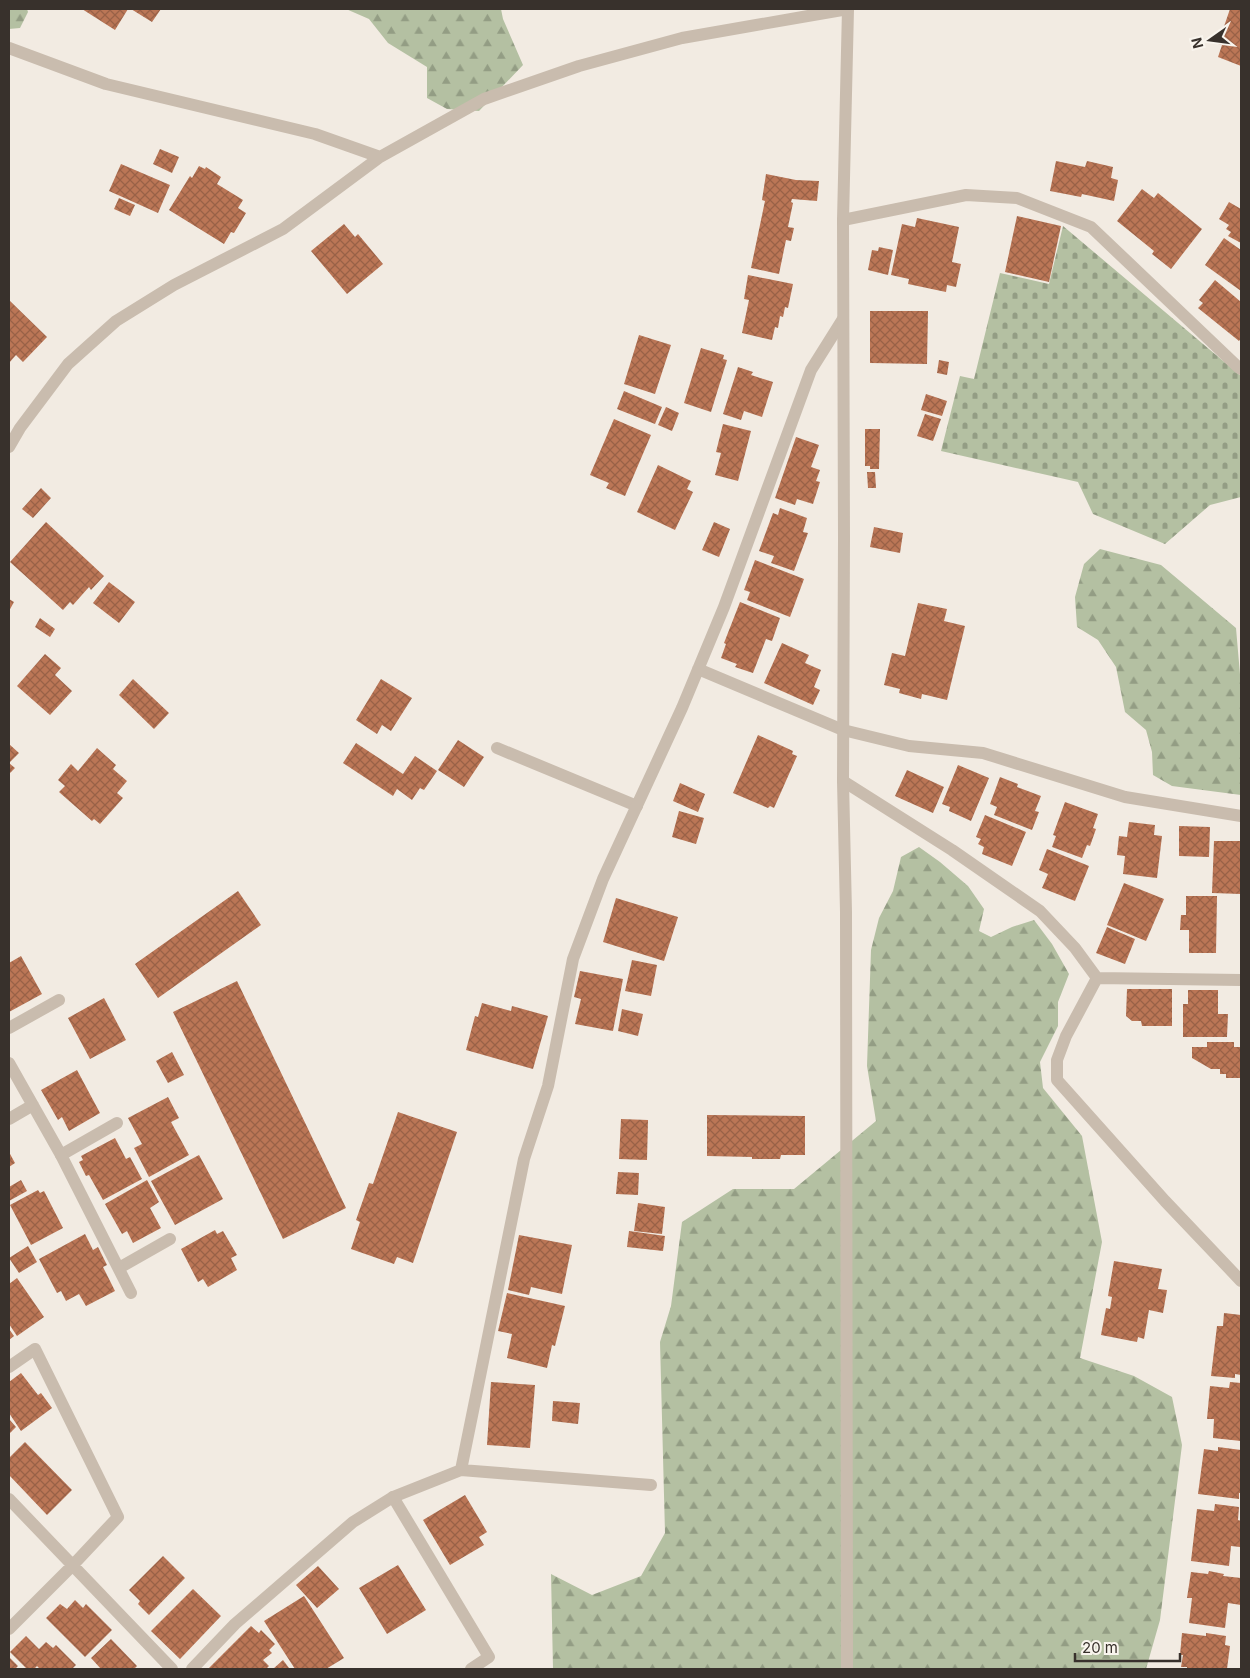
<svg xmlns="http://www.w3.org/2000/svg" width="1250" height="1678" font-family="Inter,sans-serif">
<defs>
<pattern id="forest-firs" width="22" height="20" patternUnits="userSpaceOnUse" patternTransform="scale(1.25)"><rect width="22" height="20" fill="#b4c0a2"/><path d="M5 1l3.5 6h-7zM16 11l3.5 6h-7z" fill="#939d84"/></pattern>
<pattern id="cemetery-stones" width="16" height="16" patternUnits="userSpaceOnUse" patternTransform="scale(1.25)"><rect width="16" height="16" fill="#b4c0a2"/><path d="M2 7V4a2 2 0 0 1 4 0v3zM10 15v-3a2 2 0 0 1 4 0v3z" fill="#939d84"/></pattern>
<pattern id="building-cross-hatch" width="8" height="8" patternUnits="userSpaceOnUse" patternTransform="scale(1.25)"><rect width="8" height="8" fill="#bb7656"/><path d="M0 0l8 8M0 8l8-8" fill="none" stroke="#996147"/></pattern>
</defs>
<rect width="100%" height="100%" fill="#f2ebe2"/>
<!-- forest -->
<path fill="url(#forest-firs)" d="M9 9H27L28 12 20 28 9 29Z
M346 9H501L503 19 523 65 479 111 447 109 427 98V67L388 43 369 19Z
M1100 549 1161 565 1236 628 1241 686V795L1172 786 1153 775 1152 752 1146 730 1125 712 1116 667 1098 640 1077 627 1075 597 1084 564Z
M919 847 940 862 968 886 984 909 979 931 991 937 1012 927 1034 920 1052 944 1069 974 1058 1002V1026L1040 1062 1043 1088 1082 1136 1102 1242 1080 1358 1134 1376 1172 1397 1182 1445 1160 1620 1146 1669H553L551 1574 592 1595 641 1576 665 1533 660 1342 671 1306 682 1222 733 1189H794L876 1121 867 1066 871 950 879 918 893 891 901 857Z"/>
<!-- cemetery -->
<path fill="url(#cemetery-stones)" d="M1063 226 1241 376V497L1210 505 1165 544 1093 514 1078 482 941 451 960 376 974 379 1000 273 1049 284Z"/>
<!-- building -->
<path fill="url(#building-cross-hatch)" d="M82 9H128L115 30Z
M131 9H161L152 22Z
M1230 9H1241V66L1218 57 1222 45 1218 44Z
M160 149 179 157 172 173 153 164Z
M1056 161 1085 167 1087 161 1113 167 1111 178 1118 180 1114 201 1082 194 1081 197 1050 191Z
M121 164 170 185 158 213 109 191Z
M199 166 205 169 206 167 221 177 217 184 243 200 238 208 246 213 234 233 231 232 224 244 169 210 190 176 192 178Z
M766 174 796 180 819 181 817 201 792 199 791 202 793 203 788 227 794 228 791 241 786 240 779 274 751 268 765 201 762 200Z
M1142 189 1154 198 1158 193 1202 229 1171 269 1152 254 1154 251 1117 221Z
M119 198 135 205 130 216 114 209Z
M1229 202 1241 209V243L1228 236 1231 232 1226 229 1229 225 1219 219Z
M1017 216 1061 226 1049 282 1005 272Z
M917 218 959 227 952 262 961 264 956 287 947 285 946 292 908 284 909 279 891 275 902 224 915 227Z
M344 224 355 237 358 234 383 264 347 294 311 251Z
M1224 238 1241 250V291L1205 265Z
M879 247 893 250 888 275 868 270 872 250 878 251Z
M748 275 793 284 788 308 785 307 783 317 780 316 778 328 775 327 772 340 742 333 749 300 744 299Z
M1215 280 1241 302V338L1239 341 1198 308 1203 303 1199 300Z
M9 300 47 337 23 362 16 355 9 363Z
M870 311H928L927 364 870 363Z
M639 335 671 345 655 394 624 384Z
M701 348 724 355 723 359 727 360 711 412 684 403Z
M939 360 949 362 947 375 937 373Z
M738 367 753 372 751 375 773 382 762 417 744 411 741 420 723 414Z
M624 391 662 407 655 424 617 409Z
M926 394 947 401 942 416 921 410Z
M666 407 679 413 672 431 658 425Z
M925 414 941 419 933 441 917 436Z
M614 419 651 435 625 496 606 488 609 483 590 475Z
M723 424 751 431 738 481 715 475 721 453 716 452Z
M865 429H880L879 469H870V466H865Z
M796 437 819 445 811 467 820 470 816 481 820 482 813 504 797 499 795 505 775 498Z
M658 465 691 481 687 489 693 492 675 530 637 512Z
M867 472H875L876 488H868Z
M41 488 51 498 33 518 22 509Z
M780 508 807 518 803 532 808 533 794 571 771 563 774 556 759 551 773 513 778 515Z
M46 522 104 576 91 590 89 587 73 605 70 602 63 610 10 562Z
M714 522 730 529 719 557 702 550Z
M874 527 903 533 900 553 870 547Z
M755 560 804 579 790 617 747 600 750 592 744 590Z
M109 582 135 602 119 623 93 603Z
M9 599 14 602 9 611Z
M740 602 780 618 772 641 766 639 753 673 735 667 737 664 721 658 726 644 724 643Z
M918 603 947 609 944 621 965 626 947 700 922 694 921 699 899 693 900 689 884 685 892 653 905 656Z
M40 618 55 629 50 637 35 627Z
M782 643 809 655 805 663 821 670 814 687 820 690 813 705 764 683Z
M45 654 61 668 55 675 72 691 50 715 17 686Z
M133 679 169 713 154 729 119 695Z
M381 679 412 698 391 731 382 725 377 734 356 720Z
M758 735 793 751 792 754 797 756 774 808 770 806 768 808 733 793Z
M458 740 484 757 464 787 438 770Z
M356 743 403 774 415 756 437 771 424 790 420 788 412 800 397 789 393 796 343 763Z
M9 744 19 753 9 763 15 768 9 774Z
M97 748 116 765 113 769 127 781 117 793 123 798 100 824 94 819 92 821 59 792 65 786 58 780 71 764 78 771Z
M958 765 989 778 971 821 949 811 950 807 942 804Z
M907 770 944 787 933 813 895 796Z
M1000 777 1018 784 1017 787 1041 796 1035 811 1039 812 1032 830 994 815 997 807 990 804Z
M680 783 705 794 698 812 673 801Z
M1065 802 1098 814 1093 828 1096 829 1090 846 1087 845 1082 858 1052 847 1056 836 1053 835Z
M679 811 704 818 696 844 672 837Z
M985 815 1026 832 1012 866 982 854 984 847 978 844 981 839 976 837Z
M1129 822 1155 825 1154 835 1162 836 1157 878 1123 874 1125 856 1117 855 1119 836 1127 837Z
M1179 826 1210 827 1209 857 1179 856Z
M1214 841H1241V894L1212 893Z
M1047 849 1089 866 1075 901 1042 888 1048 874 1039 870Z
M1124 883 1164 899 1146 941 1107 925Z
M238 891 261 925 158 998 135 964Z
M1186 896H1217L1216 953H1189V930H1180L1181 915H1186Z
M616 898 678 917 664 961 603 942Z
M1107 927 1135 939 1125 964 1096 953Z
M21 956 42 994 9 1012V963Z
M632 960 657 965 651 996 625 991Z
M580 971 623 979 613 1031 575 1024 581 999 574 997Z
M237 981 346 1208 283 1239 173 1012Z
M1127 989H1172V1026H1142L1141 1021H1132L1126 1016Z
M1188 990H1218V1014H1228L1227 1037H1183V1004H1188Z
M104 998 126 1040 90 1059 68 1018Z
M482 1003 511 1011 512 1006 548 1016 533 1069 466 1050 475 1016 478 1017Z
M622 1009 643 1014 638 1036 618 1031Z
M1207 1042H1234V1047H1241V1078H1226V1074H1220V1069H1211L1192 1058V1047H1207Z
M172 1052 184 1075 168 1083 156 1061Z
M77 1070 100 1113 69 1131 62 1117 58 1120 41 1090Z
M168 1097 179 1118 171 1122 189 1155 149 1177 134 1148 142 1144 128 1118Z
M398 1112 457 1132 413 1263 397 1257 394 1264 351 1249 360 1222 356 1220 369 1183 373 1184Z
M707 1115 805 1116V1155H781L780 1159H752V1157L707 1156Z
M621 1119 648 1120 647 1160 619 1159Z
M115 1138 126 1159 130 1157 142 1179 103 1200 89 1175 86 1176 79 1162 83 1160 81 1156Z
M9 1152 15 1163 9 1167Z
M199 1155 223 1199 175 1225 151 1181Z
M618 1172 639 1173 638 1195 616 1194Z
M21 1180 27 1191 9 1201V1187Z
M147 1180 159 1202 150 1208 161 1228 133 1243 127 1231 122 1234 105 1204Z
M38 1190 40 1193 44 1191 63 1228 31 1245 10 1205Z
M638 1203 665 1207 662 1234 634 1231Z
M215 1230 217 1234 223 1231 237 1255 231 1258 237 1270 208 1287 203 1279 198 1282 181 1249Z
M629 1231 665 1236 663 1251 627 1247Z
M85 1234 93 1250 98 1247 107 1265 103 1267 115 1291 86 1306 79 1294 66 1301 61 1291 57 1293 39 1259Z
M519 1235 572 1245 562 1294 531 1287 529 1295 508 1290Z
M28 1246 37 1262 19 1273 9 1258Z
M1114 1261 1162 1269 1158 1289 1167 1290 1163 1313 1149 1310 1144 1339 1138 1337 1137 1342 1101 1335 1106 1308 1110 1309 1112 1297 1108 1296Z
M17 1278 44 1317 17 1336 9 1324V1284Z
M507 1293 565 1306 555 1346 552 1345 547 1368 507 1358 512 1334 498 1331Z
M1224 1313 1241 1315V1375L1235 1374V1378L1211 1376 1217 1326H1223Z
M9 1329 14 1336 9 1340Z
M21 1373 38 1395 41 1393 52 1408 21 1431 9 1413V1382Z
M491 1382 535 1385 530 1448 487 1445Z
M1230 1382 1241 1383V1441L1213 1438 1214 1419H1207L1210 1386 1229 1388Z
M553 1401 580 1403 578 1424 552 1421Z
M9 1419 16 1427 9 1434Z
M25 1442 72 1490 47 1515 9 1475V1458Z
M1218 1447 1241 1450V1493H1239V1499L1198 1494 1204 1449 1218 1451Z
M465 1495 487 1532 479 1537 484 1545 450 1565 423 1520Z
M1215 1504 1239 1507 1238 1520 1241 1521 1240 1547 1231 1546 1229 1566 1191 1561 1197 1509 1214 1511Z
M163 1556 185 1578 149 1615 138 1604 140 1601 129 1590Z
M398 1565 426 1610 387 1634 359 1588Z
M318 1566 339 1589 317 1608 296 1585Z
M1209 1571 1224 1574 1223 1576 1241 1578V1605L1228 1603 1225 1628 1189 1623 1192 1598H1187L1191 1572 1208 1574Z
M193 1589 221 1616 180 1659 151 1631Z
M304 1596 344 1658 326 1669H295L264 1621Z
M75 1600 83 1608 86 1604 112 1630 85 1657 46 1618 60 1604 67 1609Z
M251 1626 259 1633 261 1630 275 1644 269 1650 272 1653 263 1660 269 1666 266 1669H208Z
M1182 1633 1206 1636V1633L1226 1636 1225 1645 1230 1646 1227 1669H1187V1667H1181L1183 1655H1180Z
M26 1636 39 1649 46 1642 53 1648 56 1645 76 1665 72 1669H40L37 1666 34 1669H27L10 1652Z
M111 1639 137 1666 134 1669H101L91 1658Z
M9 1657 18 1666 15 1669H9Z
M283 1660 289 1668 287 1669H273Z"/>
<g fill="none" stroke-linecap="round" stroke-linejoin="round">
<!-- service -->
<path stroke="#c9bcae" stroke-width="12" d="M843 220 966 195 1017 198 1091 227 1238 367 1241 369
M497 748 637 806
M9 1028 59 1000
M61 1155 117 1123
M119 1268 170 1239
M393 1497 489 1657 471 1669"/>
<!-- minor -->
<path stroke="#c9bcae" stroke-width="12" d="M9 48 106 84 315 134 380 157
M9 447 20 428 68 364 116 321 174 285 283 229 380 157 484 99 579 66 682 38 848 9
M698 669 843 730 909 746 983 753 1125 797 1241 816
M843 781 952 850 1040 911 1075 948 1097 978 1241 980
M1097 978 1066 1036 1057 1060V1080L1165 1201 1241 1281
M9 1063 61 1155 131 1293
M9 1119 33 1105
M9 1367 35 1349 118 1517 73 1565 9 1629
M461 1470 524 1159 548 1086 573 959 603 879 682 708 724 607 811 370 843 319
M9 1499 172 1669
M192 1669 235 1624 353 1522 393 1497 461 1470 651 1485"/>
<!-- tertiary -->
<path stroke="#c9bcae" stroke-width="12" d="M847 1669 846 912 843 781 844 539 843 220 848 9"/>
</g>
<!-- border -->
<rect width="1250" height="1678" fill="none" stroke="#38312c" stroke-width="20"/>
<!-- north arrow -->
<g transform="translate(1210 40) rotate(256)" stroke="#f9f5ee" stroke-width="4" paint-order="stroke">
<path d="M0-4L9 19L0 12L-9 19Z" fill="#38312c"/>
<text y="-8" font-size="14" font-weight="bold" text-anchor="middle" fill="#38312c">N</text>
</g>
<!-- scale -->
<path d="M1075 1653v8h105v-8" fill="none" stroke="#38312c" stroke-width="2.5"/>
<text x="1082" y="1653" font-size="15" fill="#38312c" stroke="#f9f5ee" stroke-width="4" paint-order="stroke">20 m</text>
</svg>
